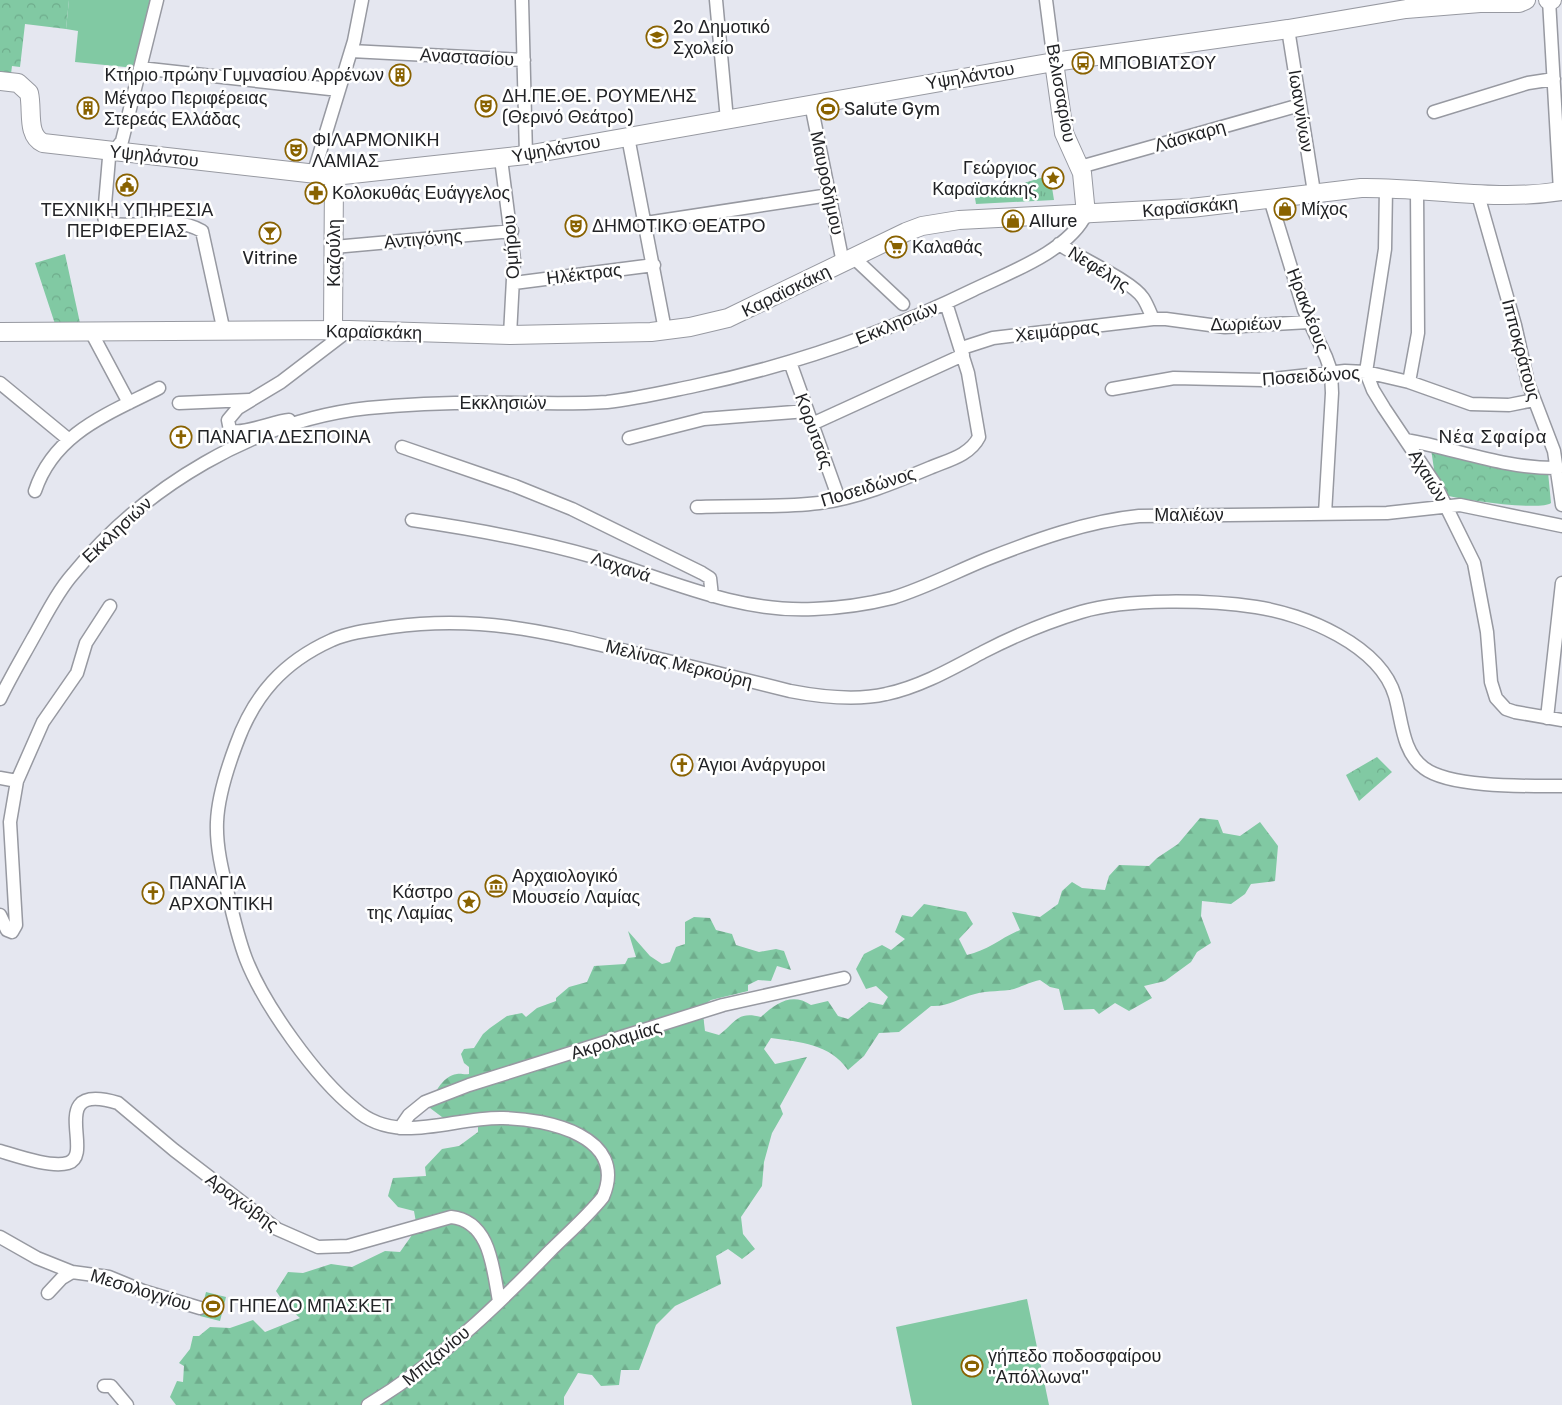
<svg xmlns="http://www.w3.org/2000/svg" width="1562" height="1405" font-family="Rubik,sans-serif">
<defs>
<pattern id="grass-tufts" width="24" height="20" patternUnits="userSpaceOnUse" patternTransform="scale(1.25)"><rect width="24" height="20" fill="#81c9a3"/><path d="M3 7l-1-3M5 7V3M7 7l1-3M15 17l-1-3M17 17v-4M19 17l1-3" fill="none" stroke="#6fac8c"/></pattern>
<pattern id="forest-firs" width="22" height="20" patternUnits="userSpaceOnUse" patternTransform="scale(1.25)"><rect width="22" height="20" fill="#81c9a3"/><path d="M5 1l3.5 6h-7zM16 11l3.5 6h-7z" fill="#6fac8c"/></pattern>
<pattern id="park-crowns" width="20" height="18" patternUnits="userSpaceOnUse" patternTransform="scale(1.25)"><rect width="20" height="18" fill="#81c9a3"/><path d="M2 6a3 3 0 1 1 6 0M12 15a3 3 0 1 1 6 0" fill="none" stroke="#6fac8c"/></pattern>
</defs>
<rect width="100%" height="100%" fill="#e5e7f0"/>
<!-- grass -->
<path fill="url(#grass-tufts)" d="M1050 175 1054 200 976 204 975 198Z"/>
<!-- forest -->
<path fill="url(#forest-firs)" d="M1200 818 1218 820 1223 833 1240 836 1260 822 1278 846 1275 881 1251 884 1245 894 1231 904 1202 901 1201 916 1211 943 1197 952 1191 962 1165 981 1144 986 1152 998 1129 1011 1115 1003 1099 1014 1094 1009 1064 1010 1059 989 1050 987 1040 980C1030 982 1023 986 1014 989 1002 992 988 990 975 994 959 998 948 1007 931 1006L899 1032 879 1033 864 1056 848 1070C830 1044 800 1042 771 1038L764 1049 775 1064 807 1057 780 1106 783 1114 772 1133 764 1162 762 1186 741 1217 743 1234 755 1249 742 1259 728 1249 716 1256 721 1284 675 1306 656 1325 639 1370H621L619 1385 601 1386 592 1375 578 1373 564 1397V1405H176L170 1397 177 1381 183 1382 184 1366 179 1363 190 1349 193 1336H199L210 1327 230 1328 253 1320 265 1332 300 1318 287 1307 276 1291 288 1272 303 1273 331 1264 352 1267 385 1251 400 1252 417 1228 414 1211 398 1207 388 1196 393 1178 426 1176 425 1167 442 1149 459 1146 478 1132V1117L451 1125 448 1117H442L430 1108C432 1096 442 1076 457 1074 461 1073 464 1075 469 1074V1067L464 1063 461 1054 464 1049 474 1048 483 1034 490 1028 507 1016 522 1013 526 1017 537 1008 556 1001V998L569 987 587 982 594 966 625 964 628 958 636 957 628 931 650 956 662 964 670 962 676 947 685 944V922L694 917 710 918 716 930 732 934 736 945 759 952 776 949 784 951 791 970 777 966 771 981 758 980 748 985V991L711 1000 702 1006 705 1031 719 1035C736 1022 737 1011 761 1017 776 1003 792 992 811 1005L828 1001 838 1016 848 1019 869 1002 883 1005 888 997 876 986 866 989 856 969 864 954 882 945 891 950 905 939 895 932 902 915 912 917 924 904 966 912 973 924 959 939 967 955C987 951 1001 938 1020 930L1012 912 1040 917 1058 904 1062 891 1072 882 1082 888 1105 890 1109 876 1119 865 1149 866 1157 858 1178 844Z"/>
<!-- park -->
<path fill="url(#park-crowns)" d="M0 0H69L66 29 25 24 20 67 12 66 11 74 0 73Z
M65 254 80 323 55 324 35 263Z
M1431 449 1548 472 1551 503C1541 511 1460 500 1446 495L1435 476Z
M1377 757 1392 772 1359 801 1346 775Z"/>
<!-- garden -->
<path fill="#81c9a3" d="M69 0H151L135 68 75 62 78 31 66 29Z
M206 1292 226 1297 220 1321 200 1316Z
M1027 1299 1049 1405H912L896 1327Z"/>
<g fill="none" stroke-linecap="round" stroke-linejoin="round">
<!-- street casing -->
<g stroke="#9799a1" stroke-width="15">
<path id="street" d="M157 0 122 141 109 158 104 216 105 221 111 224C143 228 173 215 202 231L224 332
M522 0 526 155
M716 0 727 120
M1046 0 1054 62
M1549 0 1560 191
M1288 29 1314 192
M351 51 524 60
M140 68 339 90
M811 104 843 263
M1434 112 1528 83 1554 79
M628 137 665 330
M501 159 514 260 510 335
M1080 167 1300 105
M313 175 354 41 362 0
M1386 188 1385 249 1366 372 1373 390 1384 408 1435 484 1474 563 1487 632 1491 682 1496 698 1506 709 1515 712 1562 720
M1478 195 1515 325 1528 383 1554 451 1562 505
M1270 199 1304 310 1326 357 1331 371 1332 393 1325 514
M646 223 829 195
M1059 244C1079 258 1132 281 1143 298 1147 304 1150 312 1153 319
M334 247 512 231
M854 258 903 304
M514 283 654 265
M90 330 129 403
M962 348 993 338 1153 319H1166L1225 327 1309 322
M790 362 839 499
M1409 382 1418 333 1417 190
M0 383 68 439
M1112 389 1174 378 1263 380 1345 371 1366 372 1409 382 1471 404 1509 405 1534 400
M179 403 249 400
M289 420C274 421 241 436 230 430L228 420 238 408 281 382 349 330
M812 424 963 355
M629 438 704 419 807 411
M1406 440C1457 449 1506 469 1558 468
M402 447 515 486 572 509 702 573 710 578 712 596
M35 491C54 433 108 414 159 388
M697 507C738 505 779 508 819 503 858 498 896 482 932 467 949 460 970 455 979 437L968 373 946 303
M412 520C474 529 535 540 594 557 666 579 737 613 814 609 839 608 868 604 892 598 925 588 955 572 987 559 1035 540 1088 521 1139 516L1387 513 1460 505 1562 526
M0 699C10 678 22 658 33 638 45 617 57 592 73 574 144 487 255 420 368 408 418 403 469 402 519 403 548 403 578 404 607 402 636 399 665 392 694 386 790 366 885 333 973 290 1008 273 1069 251 1086 214
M1547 718 1562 583
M0 778 17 781
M0 915 7 930 12 932 16 925 10 822 17 781 43 722 77 673 86 643 110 606
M400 1128 409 1115 425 1102 469 1085 723 1005 844 978
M0 1151C17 1156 51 1168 68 1163 96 1155 44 1081 118 1103L174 1150 277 1229 318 1247 348 1246 451 1217C491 1221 493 1270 499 1301
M0 1237 37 1258 72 1272 109 1277 143 1291 200 1308
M48 1293 62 1278 72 1272
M104 1386H111L127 1405
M368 1405C436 1364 495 1308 549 1252 567 1234 587 1217 603 1197 629 1136 547 1119 503 1118 470 1117 437 1129 404 1128 386 1127 368 1121 355 1109 316 1078 264 1005 246 959 238 938 233 916 228 894 222 871 216 846 217 822 218 796 227 769 236 745 254 695 283 662 332 640 351 632 371 630 391 627 481 615 547 632 634 653 686 665 738 678 790 691 821 697 856 701 886 694 920 687 953 668 983 652 1014 636 1047 622 1081 612 1128 598 1208 600 1256 607 1304 614 1380 645 1395 696 1402 720 1402 752 1424 768 1450 788 1529 786 1562 786"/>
</g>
<!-- secondary casing -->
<g stroke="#9799a1" stroke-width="20">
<path id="secondary" d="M1548 0H1552
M1054 62 1064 133 1082 173 1086 214
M0 81 18 83 29 93C33 110 26 135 43 143L334 176 526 155 1054 62 1288 29 1406 9 1480 3H1519L1526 0
M333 330 334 176
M0 332 349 330 510 335 651 332 690 327 728 318 906 232 922 226 959 220 1191 208 1361 188C1428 187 1494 202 1562 191"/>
</g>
<!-- street -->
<use href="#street" stroke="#fff" stroke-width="12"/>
<!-- secondary -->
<use href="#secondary" stroke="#fff" stroke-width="18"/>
</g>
<!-- icons -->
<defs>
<g id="school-ring" transform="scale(1.125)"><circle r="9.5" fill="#fff" stroke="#896200" stroke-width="1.5"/><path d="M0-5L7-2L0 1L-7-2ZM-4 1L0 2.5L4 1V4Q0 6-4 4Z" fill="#896200"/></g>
<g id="bus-ring" transform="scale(1.125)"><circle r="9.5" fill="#fff" stroke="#896200" stroke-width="1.5"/><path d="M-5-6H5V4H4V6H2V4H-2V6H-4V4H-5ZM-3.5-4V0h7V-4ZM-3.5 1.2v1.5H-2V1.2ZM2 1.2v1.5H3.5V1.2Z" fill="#896200"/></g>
<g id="building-ring" transform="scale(1.125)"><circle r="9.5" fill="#fff" stroke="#896200" stroke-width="1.5"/><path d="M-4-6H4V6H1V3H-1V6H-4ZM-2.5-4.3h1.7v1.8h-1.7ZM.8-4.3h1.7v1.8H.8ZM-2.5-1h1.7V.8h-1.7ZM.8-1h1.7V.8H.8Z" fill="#896200"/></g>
<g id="theatre-ring" transform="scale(1.125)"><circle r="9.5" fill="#fff" stroke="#896200" stroke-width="1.5"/><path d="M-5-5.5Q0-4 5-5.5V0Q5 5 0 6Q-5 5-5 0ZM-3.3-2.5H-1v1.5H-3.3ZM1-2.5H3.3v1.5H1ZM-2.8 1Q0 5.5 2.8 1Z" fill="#896200"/></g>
<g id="stadium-ring" transform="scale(1.125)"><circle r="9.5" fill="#fff" stroke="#896200" stroke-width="1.5"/><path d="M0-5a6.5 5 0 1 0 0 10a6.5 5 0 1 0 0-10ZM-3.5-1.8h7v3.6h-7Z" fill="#896200"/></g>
<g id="sight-ring" transform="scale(1.125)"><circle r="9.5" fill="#fff" stroke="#896200" stroke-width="1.5"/><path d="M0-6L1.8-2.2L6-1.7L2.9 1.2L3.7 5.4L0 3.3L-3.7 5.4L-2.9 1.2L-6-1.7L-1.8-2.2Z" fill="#896200"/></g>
<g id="civic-ring" transform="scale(1.125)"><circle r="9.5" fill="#fff" stroke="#896200" stroke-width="1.5"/><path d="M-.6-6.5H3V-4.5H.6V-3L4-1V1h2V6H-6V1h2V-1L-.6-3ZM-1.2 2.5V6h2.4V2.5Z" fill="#896200"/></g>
<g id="pharmacy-ring" transform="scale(1.125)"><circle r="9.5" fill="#fff" stroke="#896200" stroke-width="1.5"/><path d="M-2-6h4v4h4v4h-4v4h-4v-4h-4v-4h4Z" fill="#896200"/></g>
<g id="shop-ring" transform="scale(1.125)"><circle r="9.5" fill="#fff" stroke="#896200" stroke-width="1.5"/><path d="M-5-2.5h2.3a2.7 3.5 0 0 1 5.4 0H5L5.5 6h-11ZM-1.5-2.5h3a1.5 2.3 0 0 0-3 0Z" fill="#896200"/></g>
<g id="bar-ring" transform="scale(1.125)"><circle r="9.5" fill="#fff" stroke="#896200" stroke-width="1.5"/><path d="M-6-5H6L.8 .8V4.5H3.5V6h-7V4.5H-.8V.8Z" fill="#896200"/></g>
<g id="supermarket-ring" transform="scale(1.125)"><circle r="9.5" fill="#fff" stroke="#896200" stroke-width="1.5"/><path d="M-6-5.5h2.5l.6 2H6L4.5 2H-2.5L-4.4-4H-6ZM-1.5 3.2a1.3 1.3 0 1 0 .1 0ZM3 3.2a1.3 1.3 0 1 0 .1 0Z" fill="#896200"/></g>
<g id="church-ring" transform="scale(1.125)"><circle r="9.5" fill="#fff" stroke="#896200" stroke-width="1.5"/><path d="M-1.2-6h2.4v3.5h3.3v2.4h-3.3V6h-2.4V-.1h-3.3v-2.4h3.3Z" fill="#896200"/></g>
<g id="museum-ring" transform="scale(1.125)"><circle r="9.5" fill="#fff" stroke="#896200" stroke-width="1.5"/><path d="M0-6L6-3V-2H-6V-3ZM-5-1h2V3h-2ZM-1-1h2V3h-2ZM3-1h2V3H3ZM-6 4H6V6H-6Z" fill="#896200"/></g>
</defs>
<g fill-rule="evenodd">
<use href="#school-ring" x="657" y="37"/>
<use href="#bus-ring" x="1083" y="63"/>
<use href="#building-ring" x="400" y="75"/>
<use href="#theatre-ring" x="486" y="106"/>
<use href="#building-ring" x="88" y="108"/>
<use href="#stadium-ring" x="828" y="109"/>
<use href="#theatre-ring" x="296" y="150"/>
<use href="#sight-ring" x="1053" y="178"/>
<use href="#civic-ring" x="127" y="185"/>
<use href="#pharmacy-ring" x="316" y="193"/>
<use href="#shop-ring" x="1285" y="209"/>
<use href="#shop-ring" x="1013" y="221"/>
<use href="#theatre-ring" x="576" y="226"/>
<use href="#bar-ring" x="270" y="233"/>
<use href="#supermarket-ring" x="896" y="247"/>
<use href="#church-ring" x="181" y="437"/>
<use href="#church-ring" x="682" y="765"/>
<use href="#museum-ring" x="496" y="886"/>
<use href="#church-ring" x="153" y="893"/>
<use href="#sight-ring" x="469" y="902"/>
<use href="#stadium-ring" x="213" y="1306"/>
<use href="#stadium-ring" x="972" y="1366"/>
</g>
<g text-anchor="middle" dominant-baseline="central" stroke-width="5" stroke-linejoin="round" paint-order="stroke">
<!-- poi labels -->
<g font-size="18" fill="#222326" stroke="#fff" text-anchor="start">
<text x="673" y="27">2ο Δημοτικό<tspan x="673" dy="21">Σχολείο</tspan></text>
<text x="1099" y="63">ΜΠΟΒΙΑΤΣΟΥ</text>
<text x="384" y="75" text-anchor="end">Κτήριο πρώην Γυμνασίου Αρρένων</text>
<text x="502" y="96">ΔΗ.ΠΕ.ΘΕ. ΡΟΥΜΕΛΗΣ<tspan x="502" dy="21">(Θερινό Θεάτρο)</tspan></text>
<text x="104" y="98">Μέγαρο Περιφέρειας<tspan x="104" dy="21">Στερεάς Ελλάδας</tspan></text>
<text x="844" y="109">Salute Gym</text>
<text x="312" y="140">ΦΙΛΑΡΜΟΝΙΚΗ<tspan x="312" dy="21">ΛΑΜΙΑΣ</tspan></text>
<text x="1037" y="168" text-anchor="end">Γεώργιος<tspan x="1037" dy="21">Καραϊσκάκης</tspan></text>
<text x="332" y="193">Κολοκυθάς Ευάγγελος</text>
<text x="1301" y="209">Μίχος</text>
<text x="127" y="210" text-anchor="middle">ΤΕΧΝΙΚΗ ΥΠΗΡΕΣΙΑ<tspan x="127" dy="21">ΠΕΡΙΦΕΡΕΙΑΣ</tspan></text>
<text x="1029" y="221">Allure</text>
<text x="592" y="226">ΔΗΜΟΤΙΚΟ ΘΕΑΤΡΟ</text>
<text x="912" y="247">Καλαθάς</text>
<text x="270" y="258" text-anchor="middle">Vitrine</text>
<text x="197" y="437">ΠΑΝΑΓΙΑ ΔΕΣΠΟΙΝΑ</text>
<text x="698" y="765">Άγιοι Ανάργυροι</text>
<text x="512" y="876">Αρχαιολογικό<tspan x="512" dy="21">Μουσείο Λαμίας</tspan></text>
<text x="169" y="883">ΠΑΝΑΓΙΑ<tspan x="169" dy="21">ΑΡΧΟΝΤΙΚΗ</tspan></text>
<text x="453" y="892" text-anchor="end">Κάστρο<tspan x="453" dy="21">της Λαμίας</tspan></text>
<text x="229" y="1306">ΓΗΠΕΔΟ ΜΠΑΣΚΕΤ</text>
<text x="988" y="1356">γήπεδο ποδοσφαίρου<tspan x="988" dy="21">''Απόλλωνα''</tspan></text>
</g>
<!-- street labels -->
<g font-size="18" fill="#222326" stroke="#fff">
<text transform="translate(467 57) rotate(3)">Αναστασίου</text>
<text transform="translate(970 76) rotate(-10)">Υψηλάντου</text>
<text transform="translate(1061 93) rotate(80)">Βελισσαρίου</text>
<text transform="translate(1301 111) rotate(81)">Ιωαννίνων</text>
<text transform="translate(1190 136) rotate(-16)">Λάσκαρη</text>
<text transform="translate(556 149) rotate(-10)">Υψηλάντου</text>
<text transform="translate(154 156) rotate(6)">Υψηλάντου</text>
<text transform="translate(827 183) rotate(78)">Μαυροδήμου</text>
<text transform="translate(1190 207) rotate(-5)">Καραϊσκάκη</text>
<text transform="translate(423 239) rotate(-5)">Αντιγόνης</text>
<text transform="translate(511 247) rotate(-94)">Ομήρου</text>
<text transform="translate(334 253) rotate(-90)">Καζούλη</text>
<text transform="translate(1099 269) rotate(32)">Νεφέλης</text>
<text transform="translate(584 274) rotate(-7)">Ηλέκτρας</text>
<text transform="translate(786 291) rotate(-26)">Καραϊσκάκη</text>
<text transform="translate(1308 310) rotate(69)">Ηρακλέους</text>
<text transform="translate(897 323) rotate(-22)">Εκκλησιών</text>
<text transform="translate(1246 324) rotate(-1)">Δωριέων</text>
<text transform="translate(1057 331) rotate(-6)">Χειμάρρας</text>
<text transform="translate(374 332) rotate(1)">Καραϊσκάκη</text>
<text transform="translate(1521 350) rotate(75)">Ιπποκράτους</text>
<text transform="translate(1311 376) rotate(-4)">Ποσειδώνος</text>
<text x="503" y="403">Εκκλησιών</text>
<text transform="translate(814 431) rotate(70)">Κορυτσάς</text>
<text transform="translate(1428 476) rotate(59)">Αχαιών</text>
<text transform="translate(868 487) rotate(-17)">Ποσειδώνος</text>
<text x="1189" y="515">Μαλιέων</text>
<text transform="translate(117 530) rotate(-43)">Εκκλησιών</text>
<text transform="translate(621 567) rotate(18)">Λαχανά</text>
<text transform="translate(679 664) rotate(14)">Μελίνας Μερκούρη</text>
<text transform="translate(616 1040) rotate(-17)">Ακρολαμίας</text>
<text transform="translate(242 1202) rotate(36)">Αραχώβης</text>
<text transform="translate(141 1290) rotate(17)">Μεσολογγίου</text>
<text transform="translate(436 1356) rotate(-40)">Μπιζανίου</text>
</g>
<!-- neighbourhood labels -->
<g font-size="19" letter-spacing="1" fill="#222326" stroke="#fff">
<text x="1493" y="436">Νέα Σφαίρα</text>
</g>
</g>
</svg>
